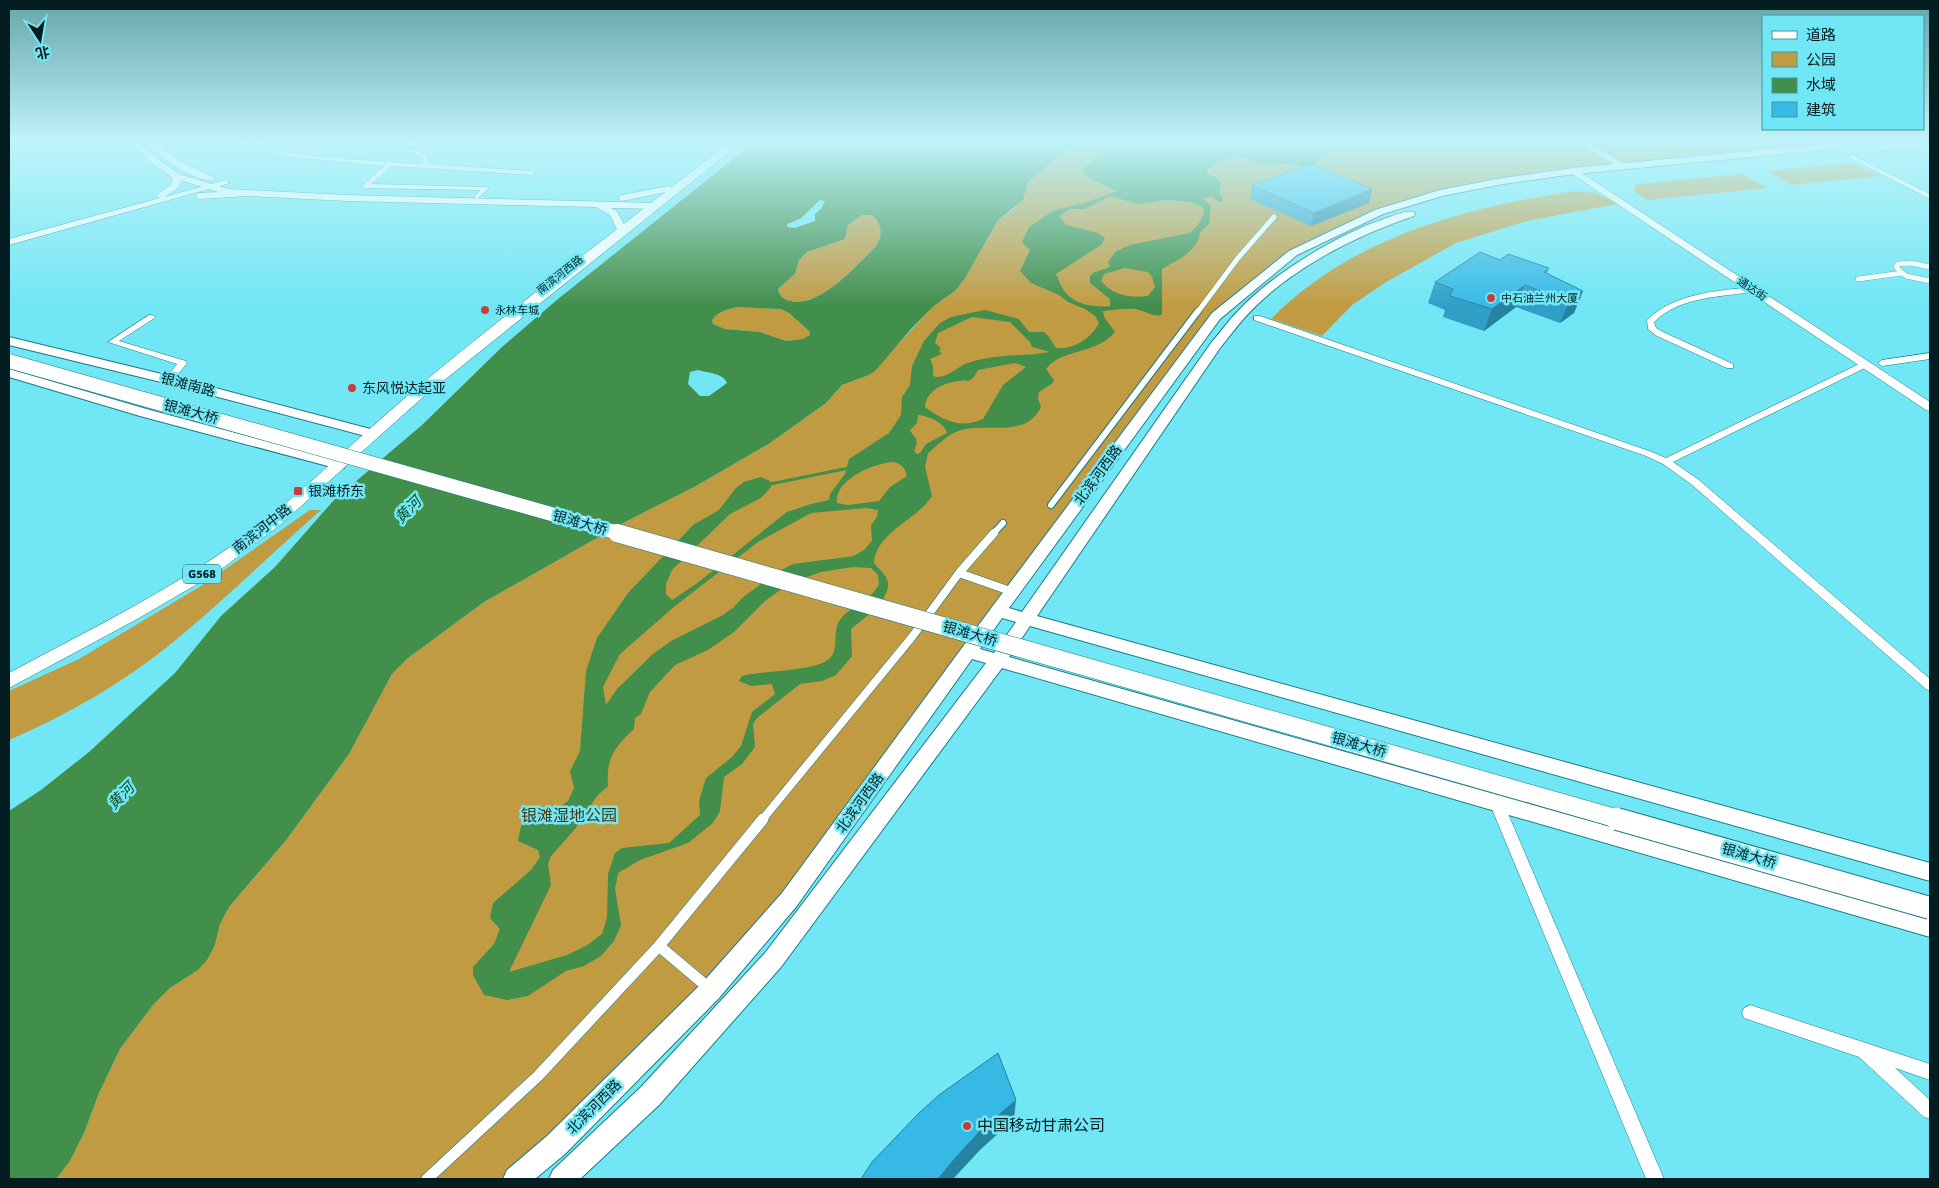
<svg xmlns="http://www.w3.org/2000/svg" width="1939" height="1188" font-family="Signika,'Noto Sans SC',sans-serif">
<rect width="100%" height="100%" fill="#71e6f4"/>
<!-- green -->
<path fill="#c19b41" d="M1078 140H1868L1549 170 1484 181 1419 195 1366 213 1293 253 1216 316 789 900 556 1145 516 1179H56L70 1161 84 1133 99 1093 120 1049 153 1005 170 988 198 970 215 945 220 924 229 907 287 839 349 754 392 674 408 658 484 602 625 522 696 486 770 443 826 403 842 385 869 375 934 306 956 290 965 278 998 220 1015 208 1026 189 1028 182Z
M1853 163 1880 176 1792 185 1767 171Z
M1742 174 1767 188 1647 200 1634 191 1635 185 1640 184Z
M1575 191 1596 193 1617 204 1527 221 1456 243 1386 282 1352 305 1322 336 1271 319C1350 238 1466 207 1575 191Z
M862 215H872C882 223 883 236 876 246 855 266 823 306 791 301 784 300 779 296 778 289L795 274 799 260 807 252 845 239 848 225Z
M737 307 781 309 789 313 809 331 810 335 804 339 786 341 760 332 725 329 713 324 712 320C719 311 726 310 737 307Z
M310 510H321C271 554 223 601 172 643 123 683 67 715 9 740V691L79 659 201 586Z"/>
<!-- water -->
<path fill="#428e4b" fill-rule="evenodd" d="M757 140H1078L1028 182 1023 200 998 220 965 278 956 290 934 306 911 329 876 370 869 375 842 385 826 403 770 443 696 486 625 522 484 602 408 658 392 674 349 754 287 839 229 907 220 924 215 945 207 960 198 970 170 988 153 1005 120 1049 99 1093 84 1133 70 1161 56 1179H9V811L41 790 89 752 175 673 221 616 275 567 334 500 422 425 502 347 558 299ZM820 200 825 201 821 209 815 214V221L795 228 787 227V224L800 219ZM862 215H872C882 223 883 236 876 246 856 265 819 311 787 300 782 298 779 295 778 289L795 274 799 260 807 252 845 239 848 225ZM737 307 781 309 789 313 809 331 810 335 803 339 786 341 760 332 725 329 713 324 712 320C719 311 726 310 737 307ZM698 370C708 373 723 373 727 383L709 396H700L688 384 690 372Z
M1108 140H1336C1330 151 1320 156 1314 167L1284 164 1265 165 1243 157 1228 158 1207 169V173L1218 179 1221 183 1219 191 1223 201 1218 202 1212 196 1202 198 1211 205 1209 224 1200 232C1198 252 1177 260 1162 269V315C1152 317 1146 311 1135 309 1125 308 1114 310 1103 311L1104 317 1115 332C1096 355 1062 348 1046 369L1054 380 1053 383 1039 392 1038 398 1041 407C1025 441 982 420 956 432 946 436 937 446 928 453L925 467 932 496C917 520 876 532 874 563 878 568 884 573 887 579 894 598 863 619 851 629L852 656 836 675 822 681 800 684 757 718 753 724 755 747 742 764 724 777 720 811 713 823 688 843 640 860 618 873 615 889 621 925 614 941 601 956 584 966 566 971 528 996 507 1000 484 995 473 975V967L494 944 500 929 490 918 493 903 531 870 540 857 538 850 518 841 521 826 561 806 568 801 574 788 570 771 580 751 586 671 597 638 628 593 693 525 719 510 736 488 744 482 761 477 770 481 771 487 761 498 730 514 672 570 666 584V594L672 600 696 584 787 512 811 504 829 500 830 494 845 474 849 459 889 433 901 415 902 397 910 385 912 366 924 341 940 323 951 317 985 310 1019 319 1029 332H1044L1049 337 1056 348C1073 350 1092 338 1099 323L1095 316 1085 309 1068 302 1059 295 1031 283 1020 271 1030 250 1022 242 1029 227 1054 210 1085 203 1117 191 1087 177 1082 170 1096 159ZM1110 196 1138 204 1166 200 1191 202 1203 208 1204 213 1198 225 1190 233 1130 245 1116 251 1108 262 1110 267 1095 272 1090 276V283L1110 299V306C1096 308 1075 305 1065 292 1061 287 1059 280 1056 274L1101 245 1105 238 1098 233 1066 225 1060 216 1069 209H1085ZM1125 268 1148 272 1152 277 1155 287 1148 296C1131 298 1113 296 1101 281L1104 274ZM972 317 1010 322 1030 342 1032 347 1050 352C1024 357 995 353 968 363 958 366 944 381 933 376V366L930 359 942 354 939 351 941 348 935 343 938 333ZM1015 363 1026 367 1003 385 983 419C961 429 944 421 925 407 926 390 945 382 960 381 963 380 966 381 968 381 974 379 976 374 978 370ZM918 415C928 416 944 422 947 433L926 444 920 453 917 454 914 451C920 437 915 440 910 430L917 423ZM893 462C902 464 905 468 907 476L890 487 879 501 848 505 837 503C834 479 875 463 893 462ZM866 508 878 510 877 517 871 525 872 541 865 549 854 556 793 564 776 573 742 598 734 607 723 615 671 641 653 654 617 689 606 705 603 687 620 654 675 606 758 542 811 513ZM853 567 871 568 878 575 879 584C872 600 850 606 840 620 832 631 839 647 831 657 819 672 763 670 742 676L739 681 751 686 772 684 775 694 752 712 741 746 732 757 706 778 699 801 700 815 669 843 622 848 615 853 608 874 607 918 602 934 586 946 567 955 509 972 551 885 548 864 551 856 575 829 597 796 608 786C606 758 614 748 634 729L635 718 641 714 650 692 675 665 708 650 734 632 765 601 790 583 821 572Z"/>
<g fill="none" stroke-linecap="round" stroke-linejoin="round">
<!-- stream -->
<path stroke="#428e4b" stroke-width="3" d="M770 484 849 468"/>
<!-- pedestrian-far3 casing -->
<g stroke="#187b86" stroke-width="5.5">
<path id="pedestrian-far3" d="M1588 145 1622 166
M1930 267 1911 263 1898 264 1896 267 1906 276 1930 281
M1858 279 1902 273
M1197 313 1238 258 1274 217"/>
</g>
<!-- pedestrian-far2 casing -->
<g stroke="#187b86" stroke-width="8">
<path id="pedestrian-far2" d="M1051 505 1198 311
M993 534 1003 523"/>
</g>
<!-- pedestrian-far1 casing -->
<g stroke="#187b86" stroke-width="9">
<path id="pedestrian-far1" d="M959 573 1013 592
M762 820 912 637 959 573 994 533"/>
</g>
<!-- pedestrian casing -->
<g stroke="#187b86" stroke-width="12">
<path id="pedestrian" d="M659 946 710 989
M427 1179 538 1076 659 946 763 819"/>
</g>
<!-- minor casing -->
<g stroke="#187b86" stroke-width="1">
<path id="minor" d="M239 140C256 140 270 150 287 152 331 159 376 161 420 164L423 161 421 156 402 150 415 140H422L410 149 426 154 429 161 427 164 532 171 535 173 532 175 392 166 371 184 488 187V189L477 199 474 197 480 190 365 188 363 187V185L384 166 283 156Z
M1852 155 1930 194V199L1850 158 1849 157Z
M1753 287H1756V291C1720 298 1682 295 1654 322L1656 328 1663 332 1733 364V368H1727L1657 336 1648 329 1647 320C1675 293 1716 291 1753 287Z
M149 315H152L156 317 119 341 186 361 187 363 172 382H166L165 380 177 364 108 342Z
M1254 316H1260L1652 452 1666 458 1863 362H1869V366L1673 462 1699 480 1930 679V691L1926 689 1691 484 1663 464 1646 456 1254 320Z
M1930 353V359L1882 366 1878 363 1882 360Z
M1496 796 1501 798 1503 802 1664 1179H1646L1489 802 1491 798Z
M1750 1005 1930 1064V1080L1895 1068 1930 1100V1119L1924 1117 1859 1057 1744 1018 1742 1013 1744 1008Z"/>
</g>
<!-- tertiary casing -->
<g stroke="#187b86" stroke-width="1">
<path id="tertiary" d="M173 174H179L182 181 178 188 164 197 226 180 230 183 9 245V239L160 198 156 196C167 185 172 190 173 174Z
M245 191 249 194 248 196 199 199 195 196 199 193Z"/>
</g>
<!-- secondary casing -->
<g stroke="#187b86" stroke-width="1">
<path id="secondary" d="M129 140H138L155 157 179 174 229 189 346 195 656 203 661 206 656 209 611 208 617 211 626 228 621 231 616 228 610 215 596 207 346 201 228 195 173 178 149 161Z
M144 140H153L180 161 215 178 213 180C194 183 156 154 144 140Z
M1574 168 1930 402V411L1926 410 1571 173V169Z
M668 186 671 187V191L622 201 617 198 622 195Z"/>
</g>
<!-- primary casing -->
<g stroke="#187b86" stroke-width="2">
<path id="primary" d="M1865 140H1900L1896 143 1574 174 1503 184 1442 196 1383 214 1297 255 1220 319 1009 608 1022 612 1211 343C1220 333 1228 321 1238 311 1271 275 1338 234 1384 219 1393 216 1405 210 1414 212L1415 214 1414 216C1356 235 1288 270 1246 316 1237 326 1228 338 1220 348L1037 616 1930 863V881L1030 626 1009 657 1930 917V937L1002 668 781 967 659 1105 580 1179H549L553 1170 641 1087 765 953 986 663 972 659 796 907 719 998 565 1154 535 1179H503L507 1170 547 1136 703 982 782 893 992 607 1212 313 1289 251 1375 210 1440 190 1503 178 1574 168ZM1002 618 1016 622 994 653 980 649Z
M1930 140V146L1883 151 1878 148 1883 145Z
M9 337 174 377 378 431 380 434 373 438 165 383 9 345Z
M9 369 150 410 344 462 346 465 344 468 339 469 140 416 9 377Z"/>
</g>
<!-- trunk casing -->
<g stroke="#187b86" stroke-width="1">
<path id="trunk" d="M733 140H744L422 398 280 525 216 573 139 618 9 688V673C74 638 141 605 203 565 279 517 343 450 412 392 516 305 625 223 733 140Z"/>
</g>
<!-- pedestrian-far3 -->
<use href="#pedestrian-far3" stroke="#fff" stroke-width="5"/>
<!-- pedestrian-far2 -->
<use href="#pedestrian-far2" stroke="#fff" stroke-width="6"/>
<!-- pedestrian-far1 -->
<use href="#pedestrian-far1" stroke="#fff" stroke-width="8"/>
<!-- pedestrian -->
<use href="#pedestrian" stroke="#fff" stroke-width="11"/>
<!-- minor -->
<use href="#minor" fill="#fff" fill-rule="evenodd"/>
<!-- tertiary -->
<use href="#tertiary" fill="#fff" fill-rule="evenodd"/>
<!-- secondary -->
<use href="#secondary" fill="#fff" fill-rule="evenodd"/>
<!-- primary -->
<use href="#primary" fill="#fff" fill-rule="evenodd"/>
<!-- trunk -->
<use href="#trunk" fill="#fff" fill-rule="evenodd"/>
<!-- primary-bridge-far2 casing -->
<g stroke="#187b86" stroke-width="15" stroke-linecap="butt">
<path id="primary-bridge-far2" d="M9 361 622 534"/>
</g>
<!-- primary-bridge-far1 casing -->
<g stroke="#187b86" stroke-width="19" stroke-linecap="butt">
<path id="primary-bridge-far1" d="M617 533 1622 820"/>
</g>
<!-- primary-bridge casing -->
<g stroke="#187b86" stroke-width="24" stroke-linecap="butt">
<path id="primary-bridge" d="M1617 819 1930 908"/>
</g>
<!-- primary-bridge-far2 -->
<use href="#primary-bridge-far2" stroke="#fff" stroke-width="14"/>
<!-- primary-bridge-far1 -->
<use href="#primary-bridge-far1" stroke="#fff" stroke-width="18"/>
<!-- primary-bridge -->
<use href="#primary-bridge" stroke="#fff" stroke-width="22"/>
</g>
<!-- wall -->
<path fill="#2f9fc6" d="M1252 185 1372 189 1369 203 1311 226 1250 199Z
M1500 260 1549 268 1547 273 1583 291 1574 313 1560 323 1516 307 1484 331 1443 317 1445 310 1428 303 1435 282Z"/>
<!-- shaded-wall -->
<path fill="#2682a1" d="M1372 189 1369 203 1311 226 1314 213Z
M1525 285 1516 307 1484 331 1492 309Z
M1583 291 1574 313 1560 323 1569 302Z
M1016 1100 1014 1119 980 1150 953 1179H938L956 1157 980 1131Z"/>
<!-- building -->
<path fill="#37b9e6" stroke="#2682a1" d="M1311 164 1372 189 1314 213 1252 185Z
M1480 252 1500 260 1508 254 1549 268 1544 272 1583 291 1569 302 1525 285 1492 309 1450 296 1453 289 1435 282Z
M998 1053 1016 1100 980 1131 956 1157 938 1179H861L872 1162 919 1113 939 1095Z"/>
<!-- sky -->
<linearGradient id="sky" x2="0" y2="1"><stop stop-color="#65a5a9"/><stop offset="0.46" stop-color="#bff4fa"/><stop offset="1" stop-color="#bff4fa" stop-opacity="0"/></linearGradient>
<rect width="1939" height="307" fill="url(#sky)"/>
<!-- markers -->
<g fill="#ca3c39" stroke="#71e6f4" stroke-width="2">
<circle cx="1491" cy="298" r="5"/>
<circle cx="485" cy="310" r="5"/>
<circle cx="352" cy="388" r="5"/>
<rect x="293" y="486" width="10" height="10" rx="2.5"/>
<circle cx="967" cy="1126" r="5"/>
</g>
<g text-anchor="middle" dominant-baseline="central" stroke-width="5" stroke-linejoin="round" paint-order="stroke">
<!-- far-street labels -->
<g font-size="11" fill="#041d20" stroke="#71e6f4">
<text transform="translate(560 275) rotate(-38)">南滨河西路</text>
<text transform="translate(1752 289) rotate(34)">通达街</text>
</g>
<!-- far-poi labels -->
<g font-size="11" fill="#041d20" stroke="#71e6f4" text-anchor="start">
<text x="1501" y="298">中石油兰州大厦</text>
<text x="495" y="310">永林车城</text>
</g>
<!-- shield labels -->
<rect fill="#71e6f4" stroke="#255960" stroke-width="1" x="183" y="564.5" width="38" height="19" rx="4"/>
<g font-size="12" font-weight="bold" fill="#041d20">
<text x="202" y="574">G568</text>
</g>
<!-- street labels -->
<g font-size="14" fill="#041d20" stroke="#71e6f4">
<text transform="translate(188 385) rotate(15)">银滩南路</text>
<text transform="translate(191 412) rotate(15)">银滩大桥</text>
<text transform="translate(1098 475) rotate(-54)">北滨河西路</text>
<text transform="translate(580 523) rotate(16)">银滩大桥</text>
<text transform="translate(262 529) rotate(-38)">南滨河中路</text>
<text transform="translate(970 634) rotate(16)">银滩大桥</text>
<text transform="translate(1359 745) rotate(16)">银滩大桥</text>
<text transform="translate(860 803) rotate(-54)">北滨河西路</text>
<text transform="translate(1749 856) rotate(16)">银滩大桥</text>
<text transform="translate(594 1107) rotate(-45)">北滨河西路</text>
</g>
<!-- poi labels -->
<g font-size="14" fill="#041d20" stroke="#71e6f4" text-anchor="start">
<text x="362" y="388">东风悦达起亚</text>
<text x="308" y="491">银滩桥东</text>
</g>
<!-- water labels -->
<g font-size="15" font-style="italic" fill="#134a1c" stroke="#71e6f4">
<text transform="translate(408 510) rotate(-45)">黄河</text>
<text transform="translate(121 796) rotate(-45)">黄河</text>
</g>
<!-- near-park labels -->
<g font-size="16" fill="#47360b" stroke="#71e6f4">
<text x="569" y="816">银滩湿地公园</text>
</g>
<!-- near-poi labels -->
<g font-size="16" fill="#041d20" stroke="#71e6f4" text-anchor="start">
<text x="977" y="1126">中国移动甘肃公司</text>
</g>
</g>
<!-- border -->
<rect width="1939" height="1188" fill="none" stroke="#041d20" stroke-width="20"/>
<!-- legend -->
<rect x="1762" y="15" width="162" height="115" fill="#71e6f4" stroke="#45969f"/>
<rect x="1772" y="31" width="25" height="8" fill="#ffffff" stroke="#45969f"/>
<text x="1806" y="40" font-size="15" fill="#041d20">道路</text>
<rect x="1772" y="52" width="25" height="15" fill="#c19b41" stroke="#45969f"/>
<text x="1806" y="65" font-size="15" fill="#041d20">公园</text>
<rect x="1772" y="78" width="25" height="15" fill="#428e4b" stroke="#45969f"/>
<text x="1806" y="90" font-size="15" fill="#041d20">水域</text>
<rect x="1772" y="102" width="25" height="15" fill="#37b9e6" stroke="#45969f"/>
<text x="1806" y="115" font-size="15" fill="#041d20">建筑</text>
<!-- north arrow -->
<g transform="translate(40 40) rotate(168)" stroke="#71e6f4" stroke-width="4" paint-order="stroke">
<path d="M0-4L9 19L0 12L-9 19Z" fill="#041d20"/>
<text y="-8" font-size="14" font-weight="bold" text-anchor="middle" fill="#041d20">北</text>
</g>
</svg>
